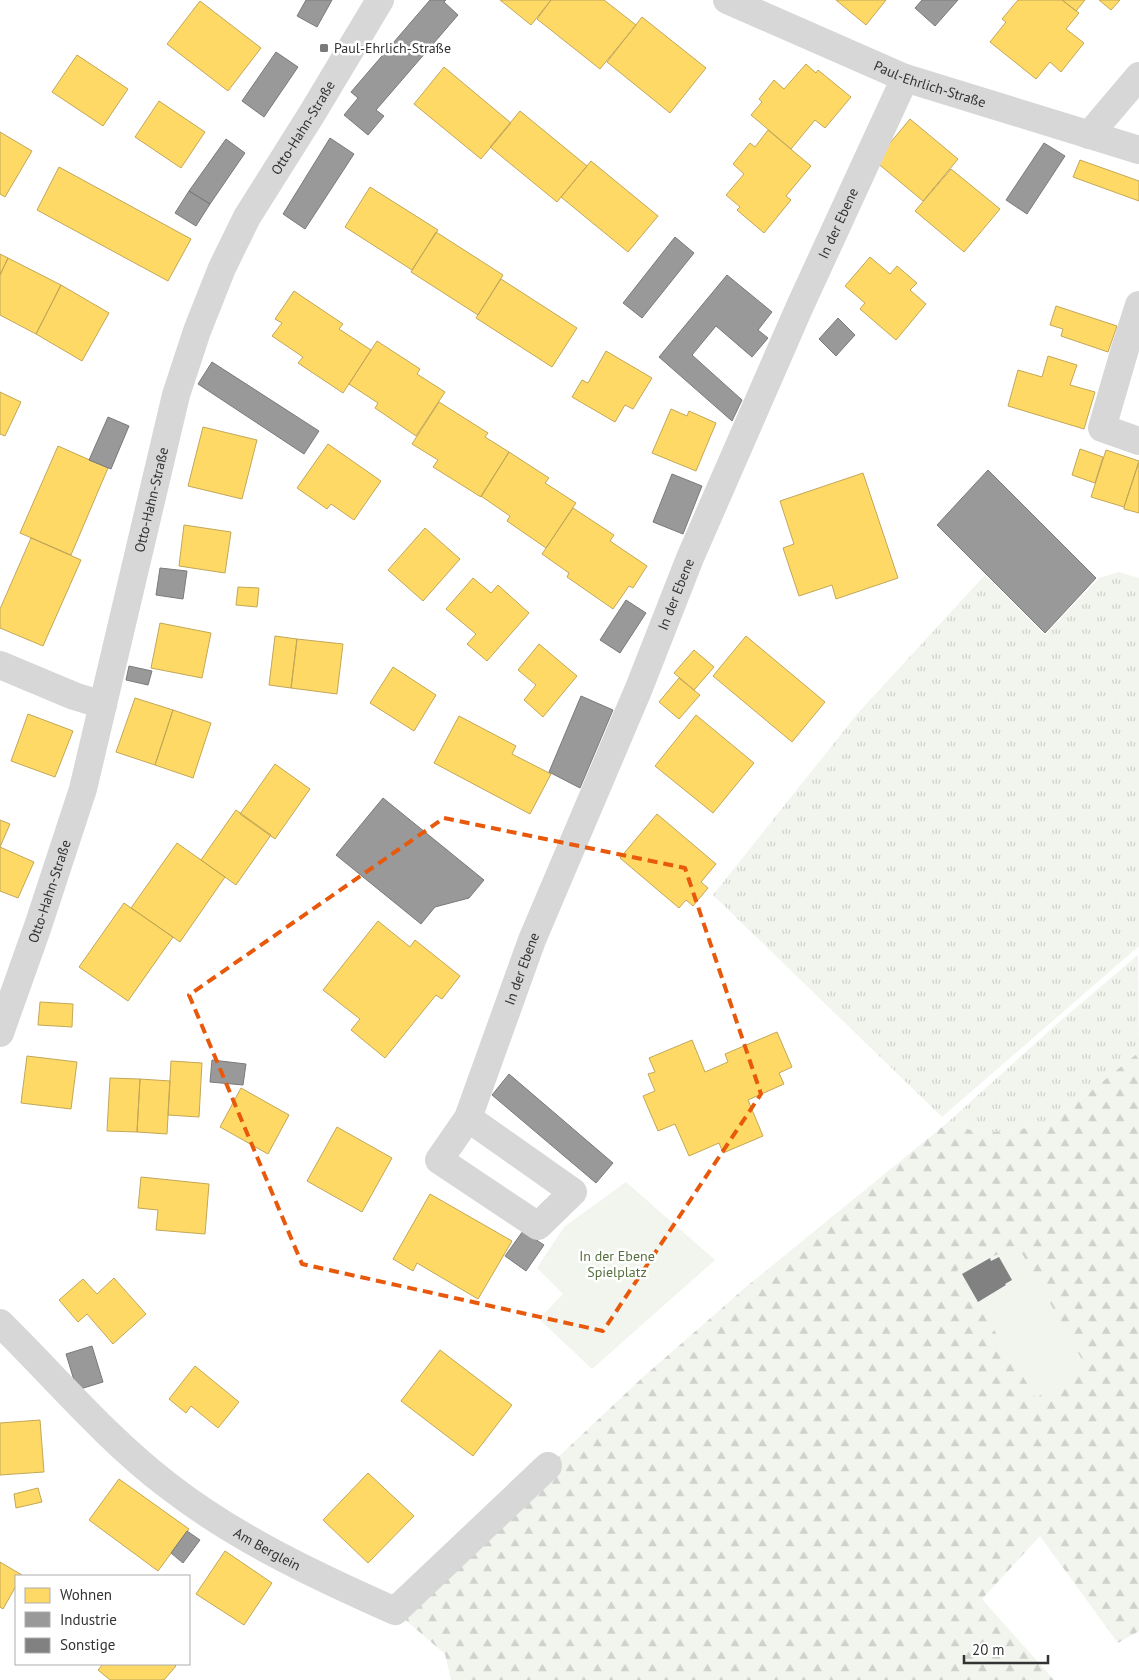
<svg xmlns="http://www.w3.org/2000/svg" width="1139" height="1680" font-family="'PT Sans',sans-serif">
<defs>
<pattern id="grass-tufts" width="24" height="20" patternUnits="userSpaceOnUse" patternTransform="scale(1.25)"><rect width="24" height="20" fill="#f1f5ed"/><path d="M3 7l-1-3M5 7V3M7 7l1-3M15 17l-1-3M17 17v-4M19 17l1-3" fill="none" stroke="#cfd2cc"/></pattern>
<pattern id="forest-firs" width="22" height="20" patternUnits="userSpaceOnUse" patternTransform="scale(1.25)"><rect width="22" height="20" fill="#f1f5ed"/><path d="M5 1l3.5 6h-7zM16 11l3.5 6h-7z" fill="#cfd2cc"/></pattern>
</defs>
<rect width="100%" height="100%" fill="#fff"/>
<!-- grass -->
<path fill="url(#grass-tufts)" d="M1119 572 1139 578V946L942 1117 713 895 858 713 985 575 1045 635 1099 578Z
M1138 955 1139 1052 1048 1126 981 1133 947 1123 1058 1023Z"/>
<!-- forest -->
<path fill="url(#forest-firs)" d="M1139 1052V1631L1118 1643 1040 1536 982 1599 1054 1680H451L445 1654 395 1611 642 1378 746 1287 947 1123 981 1133 1048 1126Z"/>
<!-- green -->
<path fill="#f1f5ed" d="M626 1182 715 1260 592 1369 539 1319 563 1294 537 1268 564 1227Z
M1019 1248 1085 1365 1036 1398 957 1270 987 1258Z"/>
<!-- homes -->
<path fill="#ffd966" stroke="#c2a757" d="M500 0H551L531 25Z
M551 0H604L636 25 600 69 537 19Z
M836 0H886L866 25Z
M1018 0H1062L1079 13 1066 29 1084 43 1061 72 1050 62 1036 79 990 42 1006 22 1002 19Z
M1062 0H1085L1076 11Z
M1099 0H1120L1111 10Z
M200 1 261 48 228 91 167 44Z
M642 17 706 68 670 113 607 62Z
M77 55 128 89 103 126 52 92Z
M806 64 816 73 818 70 851 97 825 128 815 120 791 149 751 115 762 102 759 99 774 80 784 89Z
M444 67 511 123 481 159 414 104Z
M159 101 205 132 181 168 135 137Z
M520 111 587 166 557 202 490 147Z
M910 119 958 159 923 201 875 161Z
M768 130 811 166 786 196 791 200 764 233 737 210 740 207 726 195 744 174 733 164 750 143 755 147Z
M0 132 32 151 5 197 0 194Z
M1080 160 1139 181V201L1073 177Z
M591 161 658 216 628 252 561 197Z
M59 167 191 239 168 281 37 210Z
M951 169 1000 209 964 252 915 211Z
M370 187 438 230 412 270 345 227Z
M436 232 503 275 478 315 411 272Z
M0 254 8 258 0 275Z
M870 257 890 274 897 266 917 283 910 290 926 304 896 340 860 309 865 303 845 286Z
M8 258 61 285 36 334 0 315V275Z
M501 279 577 328 552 367 476 318Z
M61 285 109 313 82 361 36 334Z
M294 291 343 324 339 329 371 350 343 393 298 363 303 357 272 336 282 323 275 319Z
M1056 306 1117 326 1108 352 1061 336 1063 329 1050 325Z
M377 341 420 369 417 374 445 392 416 436 375 408 378 403 349 384Z
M606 351 652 378 633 409 625 405 615 422 572 397 582 380 588 383Z
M1048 356 1077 365 1070 385 1095 392 1084 429 1008 406 1018 370 1042 377Z
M0 392 21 402 5 436 0 434Z
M439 402 488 433 485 437 509 452 481 497 433 467 438 460 412 444Z
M671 409 687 416 689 411 716 423 696 471 652 453Z
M203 427 257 440 242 499 188 486Z
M328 444 381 481 354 520 331 504 327 509 297 488Z
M58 446 108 468 71 555 20 533Z
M1080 449 1103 457 1095 483 1072 475Z
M1106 450 1139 461 1124 507 1091 497Z
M509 452 549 478 545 483 576 503 546 548 507 521 510 516 481 496Z
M1139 462V513L1124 509V507Z
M863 473 898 578 836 599 832 585 799 596 783 548 794 544 780 501Z
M573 508 614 535 610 541 647 566 633 588 629 586 613 609 567 577 569 573 542 554Z
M184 525 231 532 225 573 179 566Z
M425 528 460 559 423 601 388 570Z
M31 538 81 560 43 646 0 628V609Z
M473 578 491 593 498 585 529 613 487 661 467 644 476 634 446 609Z
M238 587 259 588 257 607 236 605Z
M160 623 211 633 202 678 151 668Z
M275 636 297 639 291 688 269 685Z
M746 636 825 702 792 742 713 676Z
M297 639 343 644 337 694 291 688Z
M539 644 577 676 543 717 524 700 536 685 518 670Z
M694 650 714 667 694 690 674 673Z
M393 667 436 695 414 731 370 703Z
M679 678 700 695 679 719 659 702Z
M135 698 173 710 155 765 116 752Z
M173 710 211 723 193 778 155 765Z
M28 714 73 731 55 777 11 761Z
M696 715 754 763 713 813 655 766Z
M459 716 516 746 512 754 551 774 530 814 434 763Z
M275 764 310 789 275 839 240 814Z
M236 810 271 835 236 885 201 860Z
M657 814 716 864 701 882 708 888 693 906 686 900 679 908 620 858Z
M0 820 10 824 0 847 34 862 18 898 0 891Z
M177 843 225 877 180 942 131 908Z
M124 903 173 937 128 1001 79 967Z
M378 921 410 947 415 940 460 976 442 999 436 995 385 1058 351 1030 360 1019 323 990Z
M40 1002 73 1004 72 1027 38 1025Z
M777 1032 792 1067 779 1073 784 1084 748 1100 763 1136 723 1153 719 1143 689 1156 675 1124 658 1131 643 1096 655 1091 648 1074 655 1072 649 1058 692 1040 705 1072 728 1062 725 1054Z
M27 1056 77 1062 71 1109 21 1103Z
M171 1061 202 1063 199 1117 168 1115Z
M110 1078 140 1079 137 1132 107 1131Z
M140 1079 170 1081 167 1134 137 1132Z
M241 1088 289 1115 268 1154 220 1127Z
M337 1127 392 1158 362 1212 307 1181Z
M141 1177 209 1184 205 1234 156 1230 158 1210 138 1208Z
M430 1194 512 1241 478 1299 417 1263 413 1271 393 1259Z
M114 1278 146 1314 113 1344 87 1314 78 1322 59 1300 83 1279 97 1294Z
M440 1350 512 1405 473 1456 401 1401Z
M195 1366 239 1402 218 1428 191 1406 186 1413 169 1399Z
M40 1420 44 1472 0 1475V1423Z
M368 1473 414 1516 368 1563 323 1520Z
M119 1479 189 1529 158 1571 89 1520Z
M38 1488 42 1502 16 1508 14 1494Z
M225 1551 272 1583 244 1625 196 1594Z
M0 1562 22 1575V1576H16V1586L3 1609 0 1607Z
M103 1664H173L176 1666 164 1680H110L98 1670Z"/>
<!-- industry -->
<path fill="#999" stroke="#7a7a7a" d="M306 0H332L317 27 297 16Z
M430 0H446L444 2 458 15 376 110 384 116 368 135 344 115 358 98 351 92Z
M922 0H958L935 26 915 8Z
M276 52 298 67 264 117 242 101Z
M330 138 354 154 305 229 283 214Z
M226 139 245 153 210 204 189 191Z
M1044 143 1065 156 1027 214 1006 200Z
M189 191 210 204 196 226 175 213Z
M675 237 694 253 642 318 623 303Z
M727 275 772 312 758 330 768 338 752 357 716 326 692 355 742 400 732 421 659 357Z
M838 318 855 335 836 356 819 339Z
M212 362 319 431 304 454 198 384Z
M108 417 129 426 111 469 89 460Z
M988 470 1096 578 1045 633 937 525Z
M672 474 702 486 683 534 653 522Z
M160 568 187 571 183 599 156 595Z
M626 600 646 613 620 653 600 640Z
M129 666 152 671 148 685 126 680Z
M581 696 613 710 580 788 549 772Z
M383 798 484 880 469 898 435 907 421 924 336 855Z
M212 1060 246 1064 243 1085 210 1082Z
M509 1074 613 1163 596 1183 492 1095Z
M523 1231 544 1245 526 1271 505 1256Z
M92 1346 103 1382 77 1390 66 1354Z
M187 1531 200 1540 183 1563 171 1553Z"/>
<!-- building -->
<path fill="#818181" d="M999 1257 1012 1280 1005 1284 1006 1285 978 1302 962 1274 990 1258 991 1261Z"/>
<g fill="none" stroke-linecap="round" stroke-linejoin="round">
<!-- minor -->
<g stroke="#d7d7d7" stroke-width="28">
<path id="s1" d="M727 0 905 78 1139 150"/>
<path d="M1089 135 1139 76"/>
<path d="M1139 305 1125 349 1102 428 1139 441"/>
<path d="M0 665 74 696 103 705"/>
<path id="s2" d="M0 1033 38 926 83 789 176 395 197 331 222 268 247 217 313 112 380 0"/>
<path id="s3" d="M468 1118 573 1192 538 1226 439 1160 468 1118 532 940 639 688 690 558 800 306 905 78"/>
<path id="s4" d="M0 1323C55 1377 105 1437 166 1484 235 1538 316 1576 395 1611L548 1466"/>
</g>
</g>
<!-- marked area -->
<path fill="none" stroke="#e8590c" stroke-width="4" stroke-dasharray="10 6" stroke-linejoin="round" d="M444 818 685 868 761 1094 603 1331 302 1264 189 995Z"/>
<!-- markers -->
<rect fill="#7a7a7a" stroke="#fff" stroke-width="2" x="319" y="43" width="10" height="10" rx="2.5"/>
<g text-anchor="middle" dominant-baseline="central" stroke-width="5" stroke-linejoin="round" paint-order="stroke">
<!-- poi labels -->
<g font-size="14" fill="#333" stroke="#fff" text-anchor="start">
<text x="334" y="48">Paul-Ehrlich-Straße</text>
</g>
<!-- street labels -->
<g font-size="14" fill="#333" stroke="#fff">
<text stroke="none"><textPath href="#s1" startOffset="220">Paul-Ehrlich-Straße</textPath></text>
<text stroke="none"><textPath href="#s2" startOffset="960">Otto-Hahn-Straße</textPath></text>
<text stroke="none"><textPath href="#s3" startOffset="1316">In der Ebene</textPath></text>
<text stroke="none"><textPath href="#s2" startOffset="555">Otto-Hahn-Straße</textPath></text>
<text stroke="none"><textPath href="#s3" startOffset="911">In der Ebene</textPath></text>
<text stroke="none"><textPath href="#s2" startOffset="150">Otto-Hahn-Straße</textPath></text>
<text stroke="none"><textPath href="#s3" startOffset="506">In der Ebene</textPath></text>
<text stroke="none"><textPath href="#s4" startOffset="352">Am Berglein</textPath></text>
</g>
<!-- park labels -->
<g font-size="14" fill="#56703f" stroke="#fff">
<text x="617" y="1256">In der Ebene<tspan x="617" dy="16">Spielplatz</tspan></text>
</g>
</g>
<!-- legend -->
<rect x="15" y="1575" width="175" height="90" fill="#ffffff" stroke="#adadad"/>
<rect x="25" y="1588" width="25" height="15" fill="#ffd966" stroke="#adadad"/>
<text x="60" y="1600" font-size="15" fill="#333333">Wohnen</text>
<rect x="25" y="1612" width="25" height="15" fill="#999999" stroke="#adadad"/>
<text x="60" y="1625" font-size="15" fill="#333333">Industrie</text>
<rect x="25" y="1638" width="25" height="15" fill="#818181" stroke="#adadad"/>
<text x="60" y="1650" font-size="15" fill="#333333">Sonstige</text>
<!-- scale -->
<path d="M964 1655v8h84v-8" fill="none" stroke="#333333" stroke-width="2.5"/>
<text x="972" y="1655" font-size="15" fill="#333333" stroke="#ffffff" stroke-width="4" paint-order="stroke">20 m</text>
</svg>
